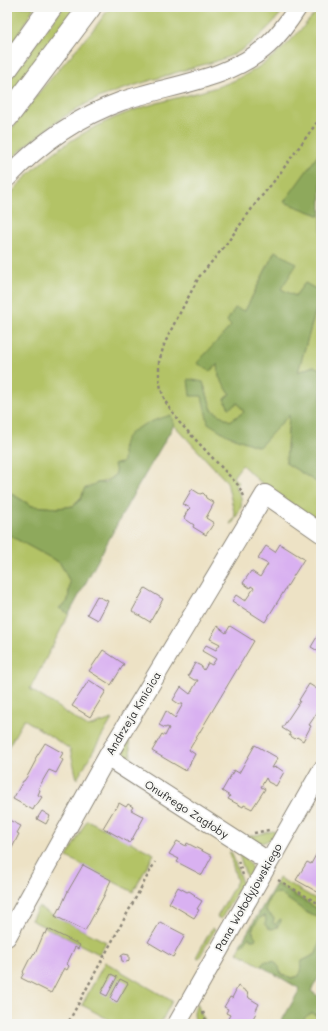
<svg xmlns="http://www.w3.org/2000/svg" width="328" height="1031" font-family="Mali,sans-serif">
<rect width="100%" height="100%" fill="#f6f6f2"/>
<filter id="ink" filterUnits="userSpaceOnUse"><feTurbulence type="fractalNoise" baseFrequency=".025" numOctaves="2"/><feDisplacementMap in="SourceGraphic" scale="8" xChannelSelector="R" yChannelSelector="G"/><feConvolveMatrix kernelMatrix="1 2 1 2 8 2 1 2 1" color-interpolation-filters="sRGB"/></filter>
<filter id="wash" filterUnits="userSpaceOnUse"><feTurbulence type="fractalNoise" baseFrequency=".012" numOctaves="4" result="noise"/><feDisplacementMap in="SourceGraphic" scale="16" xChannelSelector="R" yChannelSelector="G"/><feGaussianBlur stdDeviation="0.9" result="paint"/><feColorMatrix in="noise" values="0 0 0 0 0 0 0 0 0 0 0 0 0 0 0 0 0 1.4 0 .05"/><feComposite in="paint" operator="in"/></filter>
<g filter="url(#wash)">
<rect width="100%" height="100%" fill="#ede2c5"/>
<!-- green -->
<path fill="#b3c366" stroke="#6f7748" d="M11 7H34L25 24 7 50V9Z
M63 7H77L7 101V83Z
M110 7H286C273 24 258 39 240 51 225 60 205 64 188 69 159 78 130 86 101 97 65 112 36 136 7 163V135L41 90 97 25Z
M321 9V151L285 202 321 216V292L305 283 295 296 281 289 275 251 245 311 198 363 218 364 219 377 230 394 224 399 229 408 238 403 244 412 230 421 212 410 203 382 202 396 227 435 259 447 289 414 286 463 321 485V525L259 481 242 465 233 477 239 483 235 486C246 503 242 507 232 524H230L235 516 227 482 174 425 170 415 122 447C123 451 125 455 124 459 121 472 109 482 97 483L73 506 57 508 32 506 7 491V199C44 150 100 119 157 103 182 96 209 91 233 81 256 71 277 55 294 37 303 28 311 16 321 9Z
M321 293V370L313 366 298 372Z
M7 534 60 563 70 582 68 601 59 608 69 614 30 689 88 727 112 719 77 779 70 749 24 719 7 749Z
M127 739 129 740 132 764C122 756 122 750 127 739Z
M87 820 154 854 133 892 67 857Z
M273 831 277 833C266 845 260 844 245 840L247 837Z
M229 852 232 853 242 883 221 919 217 917 237 881Z
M238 852C252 863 254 867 249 884Z
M279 878 321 902V911L276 884Z
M276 893H279L309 914 321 918V940L320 941 316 954 302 961 300 976 291 978 280 973 279 967 265 961 261 966 237 952 247 938 254 936C251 928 256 918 265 916L268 928 272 929 278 927 273 923 274 918 266 911C266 903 269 896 276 893Z
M38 907 106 942 99 954 31 920Z
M212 928 215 930 199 958 196 957Z
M105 962 172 1001 160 1024H117L82 1005Z
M197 1003 205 1024H197C193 1017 193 1010 197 1003Z
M312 1013 316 1015 320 1024H313L310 1022 308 1024H303C303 1018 307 1015 312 1013Z"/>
<!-- forest -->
<path fill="#8ea95b" stroke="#5c6a43" d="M321 151V216L284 202Z
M275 251 297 264 281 289 295 296 305 283 321 292 298 372 314 366 321 370V485L286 463 289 415 259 447 227 435 208 423 202 396H190L188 379 203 382 212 410 230 421 244 412 238 403 229 408 224 399 230 394 219 377 218 364 210 371 197 363 231 326 227 321 235 308 245 311Z
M171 415 174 425 129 502 69 614 59 608 68 601 70 582 60 563 7 534V491L32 506 57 508 74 506 81 499 84 489 97 483H105L116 474 114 464 122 463C125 457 122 453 123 447 124 428 156 420 171 415Z
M276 884 321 911V918L309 914 279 893C270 893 266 903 266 911L274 918 273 923 275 925 279 920 281 919C281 925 277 927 272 929L268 928 265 924 266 920 265 916H262C256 923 248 930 256 937L255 940H251L249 937 243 945H240Z
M321 940V973L311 991 321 998V1024L317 1019 316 1015 312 1013C307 1015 303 1018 303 1024H280L300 989 261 966 265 961H274L279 967 281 974 291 978 299 976 302 961 316 954 320 941Z"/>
<g id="blocks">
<!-- building -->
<path fill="#d9b1f1" d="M192 489 200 494 203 493 205 495 206 498 214 503 206 518 214 523 206 535 193 527 194 525 184 518 187 511 190 508 183 504Z
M280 544 304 559 265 622 232 601 236 595 245 601 254 588 251 586 250 588 243 583 251 571 260 577 268 564 258 559 262 552 266 546 275 552Z
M145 588 163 599 150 622 132 611Z
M97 596 108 601 98 620 87 614Z
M217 626 226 633 230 626 254 641 189 750 195 754 186 771 152 751 162 734 165 736 169 728 167 727 165 728 159 725 166 711 175 718 183 704H179L173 700 181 687 190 694 198 680H194L188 676 195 663 201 666 204 670 208 663 212 665 216 659 202 651 206 645 216 650 220 644 210 639Z
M321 630V653L311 647Z
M103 650 124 664 111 685 89 671Z
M89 680 106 691 90 717 72 706Z
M309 684 317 689 318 687 321 688V711L320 712 318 711 313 719 309 725 311 726 303 741 297 737 295 739 289 735 290 733 282 728 300 701 299 700Z
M45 743 63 753 60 758 63 760 56 773 49 770 46 775 38 789 40 790 38 795 42 797 36 806H35L33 810 13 799 23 781H24L28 775 36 760 35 759Z
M255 745 278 758 272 768 277 767 284 772 276 786 268 782 266 778 261 787 265 789 252 809 244 805 243 807 228 799 230 796 222 791 234 770 239 773Z
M119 803 126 807 128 804 133 807 131 810 144 817 130 843 103 828 115 808 116 809Z
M42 811 50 816 46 824 37 819Z
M7 819 21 826 17 833 19 834 7 858Z
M177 841 186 846 187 843 212 856 202 875 177 862 179 859 169 854Z
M317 853 321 855V894L296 880 307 862 311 864Z
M83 865 111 880 105 893V894L85 931 55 916 59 908 60 909 68 891Z
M178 887 187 892 189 891 195 895 194 896 202 901 197 909 199 910 194 918 169 903Z
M160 922 185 935 173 957 148 942Z
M48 929 80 945 78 949 75 947 67 964 69 966 67 970 64 968 51 993 21 978 24 973 23 972 30 958H31L34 953 35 954 44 933 46 934Z
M124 954 129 955V960L127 962 122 961 121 956Z
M111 974 117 977 107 996 101 993Z
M120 979 128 983 117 1002 110 998Z
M238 986 247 992 249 998 259 1004 255 1012 256 1013 250 1024H225L230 1015 226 1013 228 1009 224 1007 230 997 232 998Z"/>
</g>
</g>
<g filter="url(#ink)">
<use href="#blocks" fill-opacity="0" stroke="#8c8678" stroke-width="1"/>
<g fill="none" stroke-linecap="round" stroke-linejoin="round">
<!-- minor casing -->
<g stroke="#8c8678" stroke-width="20">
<path id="minor" d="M7 178C39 144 77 117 122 101 169 85 230 80 268 45 280 34 289 21 298 7
M107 757 268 861
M7 937 107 757 265 494 321 533
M177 1024 321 771"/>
</g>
<!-- major casing -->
<g stroke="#8c8678" stroke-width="24">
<path id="major" d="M7 68 51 7
M7 117 90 7"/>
</g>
<!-- path -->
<path stroke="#8c8678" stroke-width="2.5" stroke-dasharray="3 3" stroke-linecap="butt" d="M321 7V8
M244 496 238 485 179 422 165 401 161 389 159 378V362L164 345 173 326 199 277 224 247 256 203 275 180 321 117
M254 833 269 830
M238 861 243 875
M278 880 321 905
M203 1012 207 1024
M69 1021 155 862"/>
<!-- minor -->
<use href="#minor" stroke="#fff" stroke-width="18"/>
<!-- major -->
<use href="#major" stroke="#fff" stroke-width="22"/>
</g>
</g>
<g text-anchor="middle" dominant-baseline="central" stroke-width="4" stroke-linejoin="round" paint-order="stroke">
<!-- street labels -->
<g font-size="11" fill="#2b2b2b" stroke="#f6f6f2">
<text transform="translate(133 713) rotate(-59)">Andrzeja Kmicica</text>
<text transform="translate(187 809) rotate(33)">Onufrego Zagłoby</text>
<text transform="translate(248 897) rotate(-60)">Pana Wołodyjowskiego</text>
</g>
</g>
<!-- margin -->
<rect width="328" height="1031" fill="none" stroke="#f6f6f2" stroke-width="24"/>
</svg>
